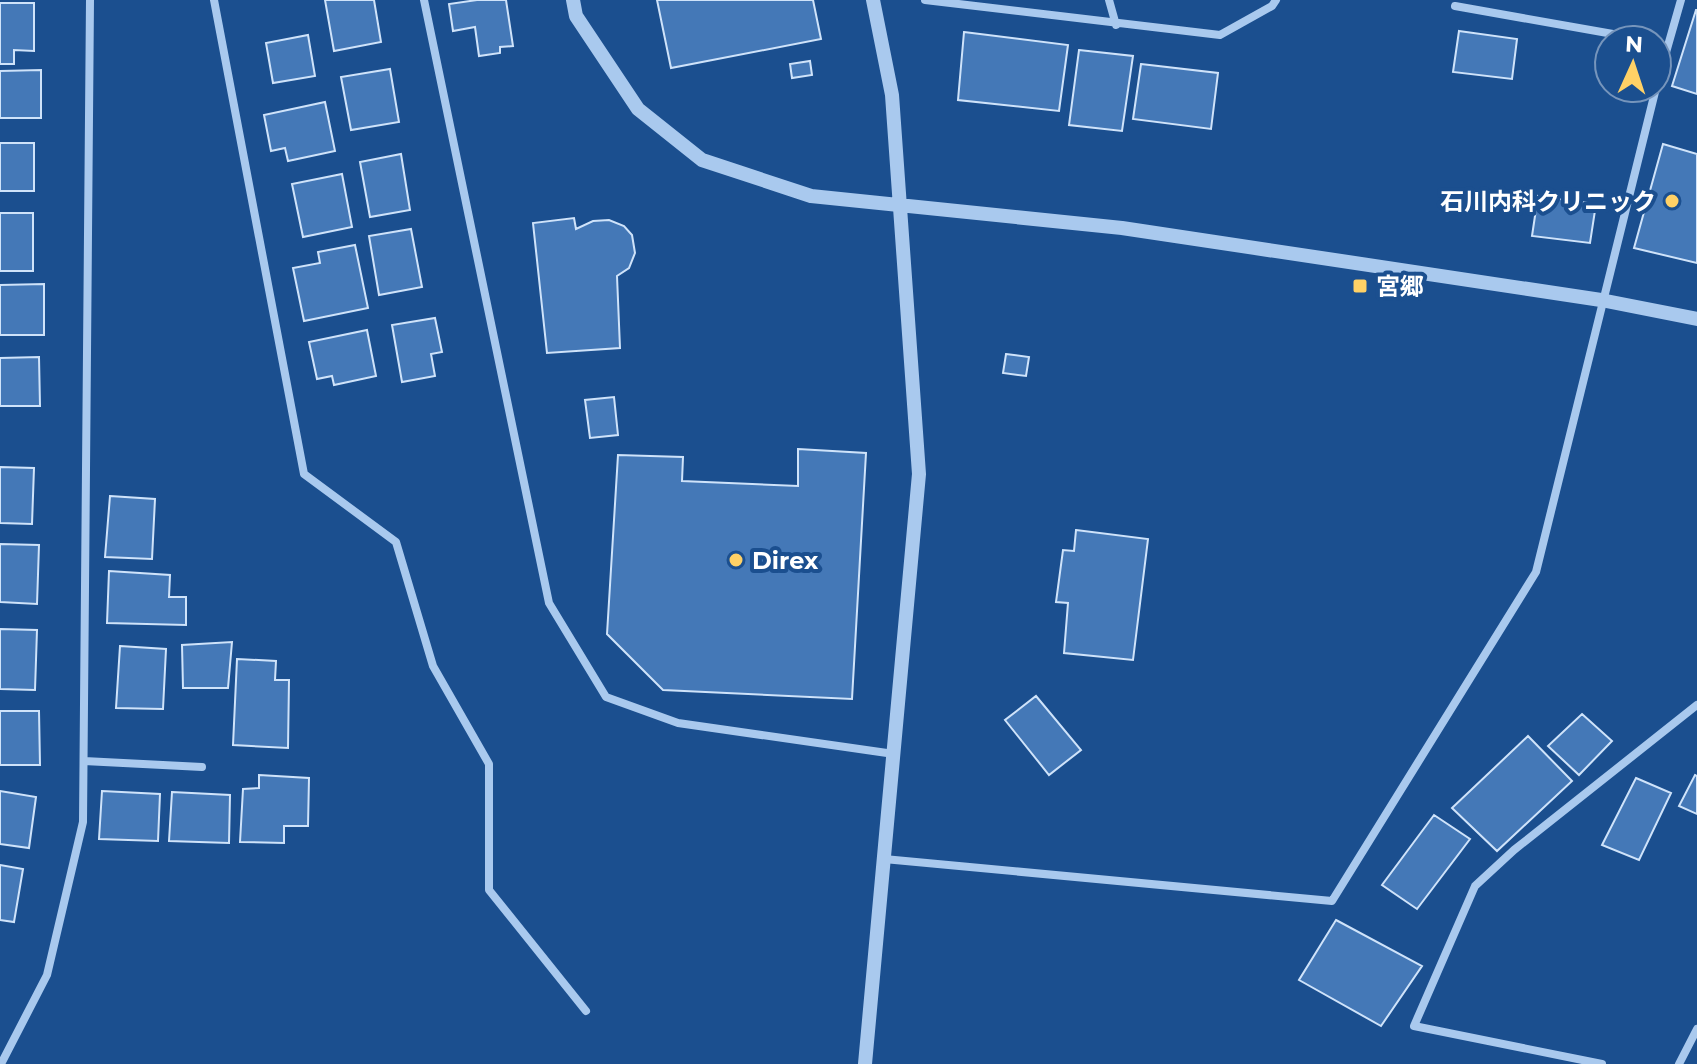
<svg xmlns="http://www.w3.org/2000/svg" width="1697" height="1064" font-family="Montserrat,'Noto Sans JP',sans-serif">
<rect width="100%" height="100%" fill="#1b4f8f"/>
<!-- building -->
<path fill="#4478b7" stroke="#cfe3fa" stroke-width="2" d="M325 0H374L381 42 334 51Z
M477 0H506L513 46 500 47V53L479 56 475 27 453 31 449 4Z
M657 0H813L821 39 671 68Z
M0 3H34V51L14 50V64H0Z
M1696 10H1697V94L1672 86Z
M1459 31 1517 39 1512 79 1453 72Z
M964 32 1068 45 1059 111 958 100Z
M308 35 315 76 273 83 266 43Z
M1079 50 1133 56 1122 131 1069 125Z
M810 61 812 75 792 78 790 64Z
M1141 64 1218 73 1211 129 1133 119Z
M390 69 399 122 351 130 341 77Z
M41 70V118H0V71Z
M325 102 335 151 288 161 285 148 271 151 264 115Z
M0 143H34V191H0Z
M1663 144 1697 154V263L1634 248Z
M401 154 410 210 370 217 360 162Z
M342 174 352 227 303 237 292 184Z
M1538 196 1596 204 1590 243 1532 236Z
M0 213H33V271H0Z
M574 218 576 229 593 221 609 220 624 226 632 235 635 253 629 268 617 276 620 348 547 353 533 223Z
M411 229 422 287 379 295 369 236Z
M355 245 368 308 304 321 293 268 320 263 318 252Z
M44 284V335H0V285Z
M435 318 442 352 431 354 435 376 402 382 392 325Z
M367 330 376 376 334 385 332 376 317 379 309 342Z
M1006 354 1029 357 1026 376 1003 373Z
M39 357 40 406H0V358Z
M614 397 618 435 590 438 585 400Z
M798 449 866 453 852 699 663 690 607 634 618 455 683 457 682 481 798 486Z
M0 467 34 468 32 524 0 523Z
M110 496 155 499 152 559 105 557Z
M1076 530 1148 539 1133 660 1064 653 1068 603 1056 602 1063 550 1074 551Z
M0 544 39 545 37 604 0 602Z
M109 571 170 575 169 597H186V625L107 623Z
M0 629 37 630 35 690 0 689Z
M232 642 228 688H183L182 645Z
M120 646 166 649 163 709 116 708Z
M237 659 276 661 275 680H289L288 748 233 745Z
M1036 696 1081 750 1049 775 1005 720Z
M0 711H39L40 765H0Z
M1582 714 1612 741 1579 775 1548 746Z
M1528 736 1572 781 1497 851 1452 808Z
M259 775 309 778 308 826H284V843L240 842 243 789 259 788Z
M1695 775 1697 776V814L1679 806Z
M1636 778 1671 793 1639 860 1602 845Z
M0 791 36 797 29 848 0 844Z
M102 791 160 794 158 841 99 839Z
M172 792 230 795 229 843 169 841Z
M1434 815 1470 839 1417 909 1382 885Z
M0 865 23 869 14 922 0 920Z
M1336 920 1422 966 1381 1026 1299 980Z"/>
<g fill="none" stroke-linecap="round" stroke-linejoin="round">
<!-- minor -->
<path stroke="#a9c9ee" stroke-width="8" d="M214 0 304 474 396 542 433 666 489 764V890L586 1011
M424 0 549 603 606 697 678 723 894 754
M925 0 1220 35 1272 6 1276 0
M1109 0 1116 25
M1455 6 1647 40
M1657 84 1681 0
M84 761 202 767
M884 859 1332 901 1536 572 1656 88
M1 1064 47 975 83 822 90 0
M1602 1064 1414 1026 1475 886 1514 850 1697 705
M1679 1064 1697 1029"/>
<!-- tertiary -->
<path stroke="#a9c9ee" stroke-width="14" d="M573 0 576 16 638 109 702 160 811 196 1122 228 1601 300 1697 319
M865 1064 919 474 892 95 873 0"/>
</g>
<!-- markers -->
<g fill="#ffd166" stroke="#1b4f8f" stroke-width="3">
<circle cx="1672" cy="201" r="8"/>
<rect x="1352" y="278" width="16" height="16" rx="4"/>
<circle cx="736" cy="560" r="8"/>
</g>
<g text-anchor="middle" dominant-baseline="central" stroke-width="8" stroke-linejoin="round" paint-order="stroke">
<!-- poi labels -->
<g font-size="24" font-weight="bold" fill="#fff" stroke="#1b4f8f" text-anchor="start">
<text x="1656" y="201" text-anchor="end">石川内科クリニック</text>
<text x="1376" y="286">宮郷</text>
<text x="752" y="560">Direx</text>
</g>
</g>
<!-- north arrow -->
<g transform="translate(1633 64) rotate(3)"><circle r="38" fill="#1b4f8f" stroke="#7695bc" stroke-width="2"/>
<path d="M0-6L14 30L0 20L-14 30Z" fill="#ffd166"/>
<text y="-12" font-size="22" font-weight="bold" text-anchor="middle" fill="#ffffff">N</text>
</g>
</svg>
